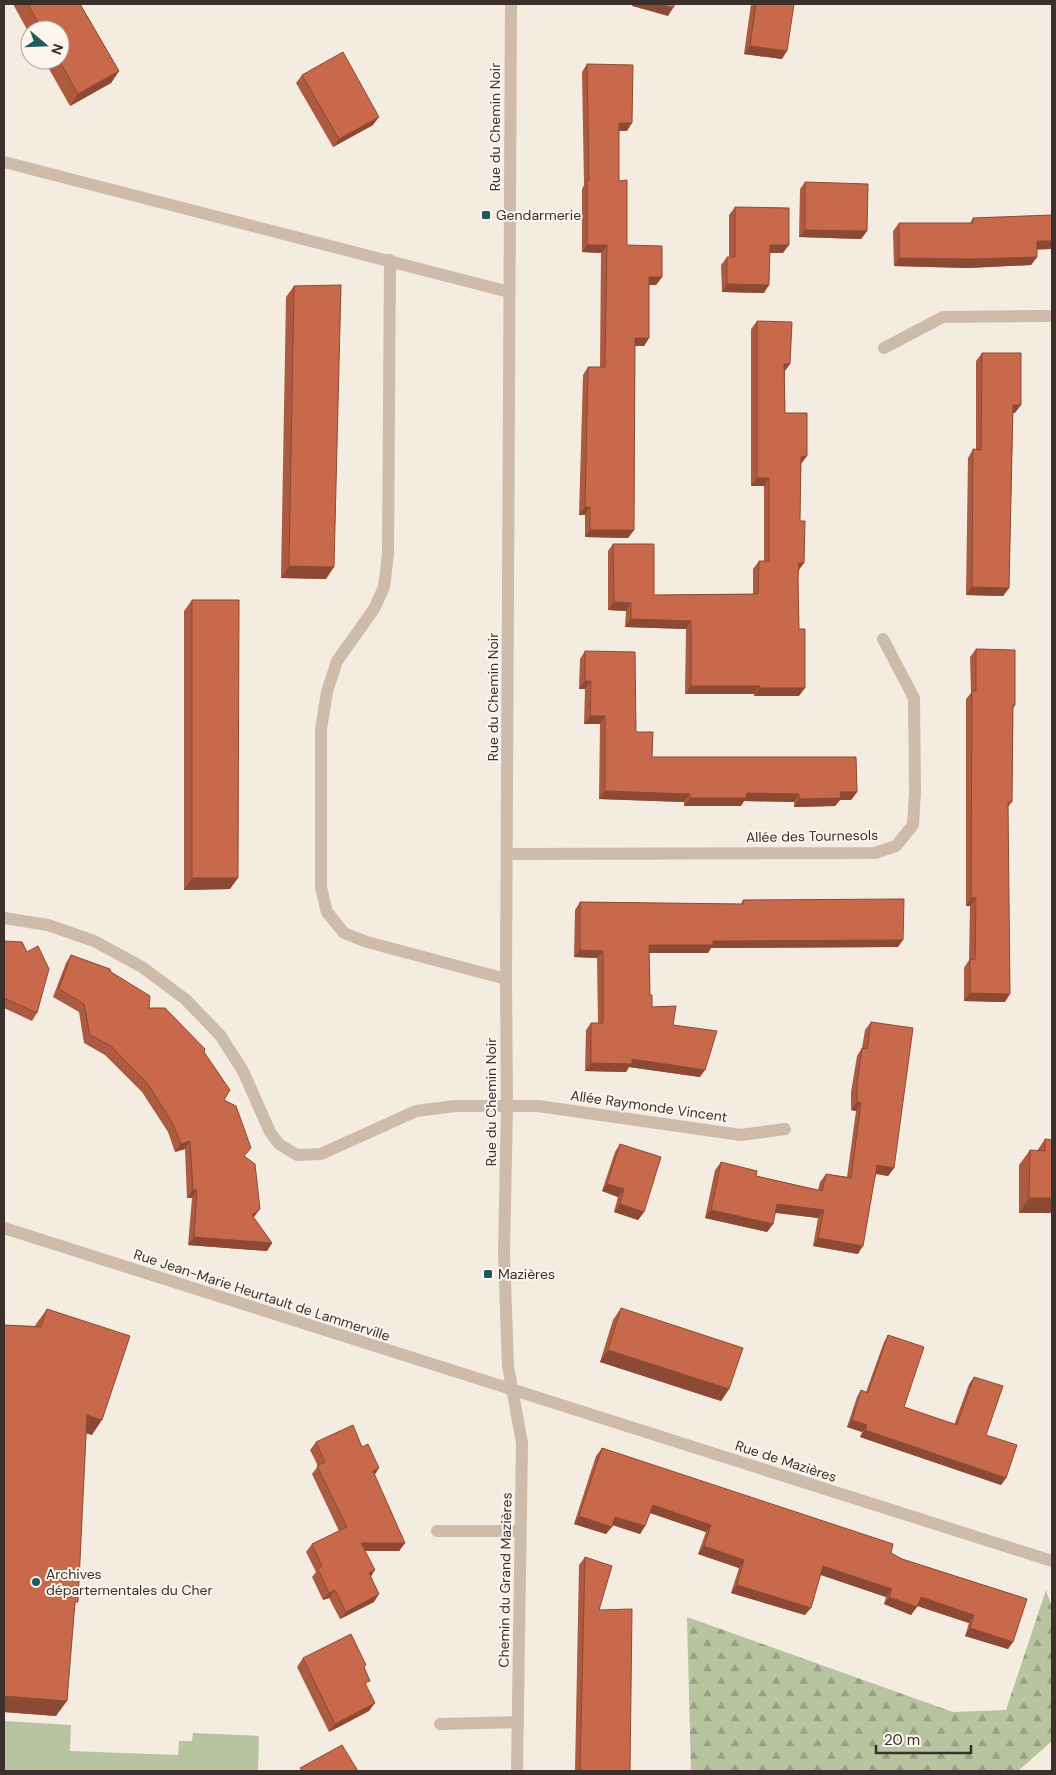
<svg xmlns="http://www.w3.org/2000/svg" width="1056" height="1775" font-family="'DM Sans',sans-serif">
<defs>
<pattern id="forest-firs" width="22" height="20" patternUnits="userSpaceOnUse" patternTransform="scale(1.25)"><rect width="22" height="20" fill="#b8c4a0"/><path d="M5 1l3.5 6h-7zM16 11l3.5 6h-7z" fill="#97a083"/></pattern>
</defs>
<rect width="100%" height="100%" fill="#f4ebe1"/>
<!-- green -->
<path fill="#b8c4a0" d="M4 1721 71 1725 70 1751 178 1755 179 1741H192L193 1733 259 1736 258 1771H4Z"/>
<!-- forest -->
<path fill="url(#forest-firs)" d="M1046 1590 1052 1608V1741L1018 1771H691L687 1617 953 1712 1006 1710Z"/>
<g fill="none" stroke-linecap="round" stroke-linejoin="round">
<!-- lane -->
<path stroke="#cdbbac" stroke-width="12" d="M4 162 509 292
M390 260 388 554 384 587 374 609 337 661 327 692 321 729V888L327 912 344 933 367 942 506 979
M437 1531H520
M440 1724 517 1722"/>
<!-- street -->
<path stroke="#cdbbac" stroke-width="12" d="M511 4 506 979 507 1106 504 1253 508 1366 522 1443 517 1771
M884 348 943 317 1052 316
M508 854 875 853 896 846 913 825 915 792 914 698 883 639
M4 918 48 925 94 941 142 967 185 999 220 1035 243 1071 270 1132 279 1144 297 1155 321 1154 416 1111 455 1106H538L741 1135 785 1129
M4 1228 1052 1561"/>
</g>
<!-- wall -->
<path fill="#ac5a40" d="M13 4H80L119 71 111 83 70 106 44 60H60V30H30V35Z
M751 4H794L782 59 744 54Z
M587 64 627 131H619V181L627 245 662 277 656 285H649V338L644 346H635L634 530 628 538 585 537V515H579L583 375 588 367H600L601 253 582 252V189L584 185 582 72Z
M302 75 373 125 333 147 296 83Z
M805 182 867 231 861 239 799 237 800 189Z
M735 207 783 253H770L764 293 722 292 721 265 727 257H729V215Z
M973 218 1052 249H1037V257L1031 265 968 268 894 266 893 231 899 223H970Z
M294 286 326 579 281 578 286 297Z
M757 321 785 371V413L801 464 798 570 799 696H754V694H685L686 629 625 627 626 611 608 610V551L613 544 654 595 753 594V569L759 561H764V486H751V329Z
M982 353 1015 413H1013L1009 588 1003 596 966 595 968 458 973 449H976V361Z
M192 600 230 889 184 890V611Z
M976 649 1015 705 1013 709 1012 802 1008 807 1005 1002 964 1001V968L969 960 970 906H966V699L971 693 970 657Z
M585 651 652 757 857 792 851 800H840L835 806 794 807V802L744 801 741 806H684V802L599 799 600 724H584L585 689H579L580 659Z
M743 900 898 947 711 948 708 953H649L650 995 652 1007 673 1025 700 1077 629 1067 626 1072 585 1071 586 1030 591 1023H598L597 958 574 957 575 910 580 902 741 904Z
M4 941 37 1013 32 1021 4 1008Z
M71 955 111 972 149 1008 204 1052 224 1100 245 1157 260 1209 253 1217 272 1243 267 1251 188 1245 192 1198H187L185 1149 175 1152 168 1132 142 1092 105 1055 84 1043 79 1012 53 997 66 963Z
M871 1022 894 1168 888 1176 876 1174 858 1254 813 1246 818 1218 775 1213 773 1224 767 1232 705 1218 715 1170 721 1162 756 1176 818 1190 820 1182 826 1174 847 1177 856 1111 851 1110V1092L857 1056 862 1048 865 1030Z
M1045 1139 1052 1213H1019V1165L1030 1150 1037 1151Z
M620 1144 644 1212 638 1220 614 1212 618 1197 602 1191 615 1152Z
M621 1308 729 1389 721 1401 600 1362 613 1320Z
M47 1309 92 1435 86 1433 75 1607 56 1716 4 1712V1325L35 1326 36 1324Z
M888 1335 904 1407 954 1425 969 1384 974 1377 986 1435 1006 1478 1001 1485 860 1437 862 1432 847 1427 857 1397 861 1390 866 1392 884 1342Z
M316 1442 374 1475 405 1543 399 1551H365L371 1576 374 1602 340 1619 329 1598 323 1600 312 1577 316 1572 306 1552 312 1544 339 1531 312 1474 318 1466 310 1450Z
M602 1448 891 1553 902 1559 1027 1599 1008 1649 965 1636 969 1623 917 1606 911 1615 884 1604 886 1597 821 1575 805 1615 731 1593 739 1568 698 1554 706 1532 650 1513 645 1526 640 1534 612 1525 606 1534 574 1524 596 1456Z
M585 1557 599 1610 630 1771H575L579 1565Z
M303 1658 364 1668 369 1711 329 1732 297 1667Z"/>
<!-- shaded-wall -->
<path fill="#8c4a34" d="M633 4H659L673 8 668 16 632 6Z
M750 46 787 51 782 59 744 54Z
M119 71 111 83 70 106 78 94Z
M379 117 373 125 333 147 339 139Z
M619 123H632L627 131H613Z
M805 230 867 231 861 239 799 237Z
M1037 241H1052V249L1031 250Z
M587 245H607L601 253 582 252Z
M770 245H789L783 253H764Z
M1037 257 1031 265 968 268 894 266 899 258Z
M649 277H662L656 285H644Z
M727 284 769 285 764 293 722 292Z
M635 338H649L644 346H629Z
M784 364H790L785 371H779Z
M1013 405H1021L1015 413H1007Z
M807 456 801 464H795L801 457Z
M757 478H769L764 486H751Z
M585 507H590L585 515H579Z
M590 530H634L628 538 585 537Z
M799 563H804L799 570H793Z
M289 566 334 567 326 579 281 578Z
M972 587 1009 588 1003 596 966 595Z
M614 602 631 603 626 611 608 610Z
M631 619 691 621 686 629 625 627Z
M585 681H591L585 689H579Z
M691 686H760L754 694H685Z
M760 688H805L799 696H754Z
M590 716H605L600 724H584Z
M605 791 690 794 684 802 599 799Z
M840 792H857L851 800H840L835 806 794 807 799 799Z
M747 793 799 794 794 802 744 801 741 806H684L690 798Z
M192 878H238L230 889 184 890Z
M971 898H976L970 906H966Z
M903 940 898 947 711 948 708 953H643L649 945 713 941Z
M580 950 603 951 597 958 574 957Z
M970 993 1010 994 1005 1002 964 1001Z
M632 1059 705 1070 700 1077 629 1067 626 1072 585 1071 591 1063Z
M857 1102 861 1103 856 1111 851 1110Z
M190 1141 185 1149 175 1152 181 1144Z
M877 1165 894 1168 888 1176 872 1173Z
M607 1184 624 1189 618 1197 602 1191Z
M193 1190H197L192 1198H187Z
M1029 1198H1052V1213H1019Z
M620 1204 644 1212 638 1220 614 1212Z
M777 1204 824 1210 818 1218 772 1212Z
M260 1209 254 1217 246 1223 252 1215Z
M711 1210 773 1224 767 1232 705 1218Z
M194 1237 272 1243 267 1251 188 1245Z
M818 1238 863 1246 858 1254 813 1246Z
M608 1350 729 1389 721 1401 600 1362Z
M87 1415 102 1420 92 1435 76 1430Z
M852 1420 867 1425 862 1432 847 1427Z
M865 1430 1006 1478 1001 1485 860 1437Z
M379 1468 374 1476 373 1471Z
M653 1505 711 1525 706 1532 647 1512Z
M579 1516 612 1527 606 1534 574 1524Z
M615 1517 645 1526 640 1534 610 1524Z
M361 1543H405L399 1551H356Z
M704 1546 744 1560 739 1568 698 1554Z
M823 1566 892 1589 886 1597 818 1574Z
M375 1570 370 1578 369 1573Z
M737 1585 811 1608 805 1615 731 1593Z
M335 1590 329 1598 323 1600 329 1593Z
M379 1594 374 1602 340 1619 346 1612Z
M889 1597 917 1607 911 1615 884 1604Z
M921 1597 974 1615 969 1623 915 1605Z
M970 1628 1013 1642 1008 1649 965 1636Z
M4 1696 67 1701 56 1716 4 1712Z
M375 1703 369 1711 329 1732 335 1724Z"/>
<!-- building -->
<path fill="#c8694b" stroke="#8c4a34" d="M28 4H80L119 71 78 94 59 60H60V30H42Z
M659 4H675L673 8Z
M756 4H794L787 51 750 46Z
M343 52 379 117 339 139 302 75Z
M587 64 633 65 632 123H619V181L627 180V245L662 246V277H649V338H635L634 530H590V507H585L588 367H605L607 245H587V181H589Z
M805 182 868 184 867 231 805 230Z
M735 207 789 208V245H770L769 285 727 284V257H735Z
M1052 215V241H1037V257L973 259 899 258V223H973V218Z
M341 285 334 567 289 566 294 286Z
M757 321 792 322 790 364H784L785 413H807V456L801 457 800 521H805L804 563H799L798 578 799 629H805V688H760V686H691V621L631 619V603L614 602 613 544H654V595L758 594 759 561H769V478H757Z
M982 353H1021V405H1013L1009 588 972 587 973 449 981 450Z
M192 600H239L238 878H192Z
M976 649 1015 650V705H1013L1012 802H1008L1010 994 970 993V959L975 960 976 898H971L972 691H976Z
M585 651 635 652 636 732H653L652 757H856L857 792H840L841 798 799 799V794L747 793 746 798H690V794L605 791V716H590L591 681H585Z
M904 899 903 940 713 941V945H649L650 995H652V1007L676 1006 673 1025 717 1031 705 1070 632 1059V1064L591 1063V1023H603V951L580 950V902L743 904V900Z
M4 941 22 942 27 952 38 946 49 969 37 1013 4 998Z
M71 955 110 969 111 972 150 996 149 1008H165L205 1049 204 1052 230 1090 224 1100 236 1106 251 1148 244 1156 255 1164 260 1209 252 1215 272 1243 194 1237 197 1190H193L190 1141 181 1144 173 1124 148 1084 111 1046 90 1035 84 1004 59 989Z
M871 1022 913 1028 894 1168 877 1165 863 1246 818 1238 824 1210 777 1204 773 1224 711 1210 721 1162 757 1171 756 1176 822 1191 826 1174 851 1178 861 1103 857 1102V1084L862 1048 867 1049Z
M1045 1139 1052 1140V1198H1029L1030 1150 1045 1151Z
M620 1144 661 1157 644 1212 620 1204 624 1189 607 1184Z
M621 1308 743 1348 729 1389 608 1350Z
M47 1309 130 1336 102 1420 87 1415 78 1602H75L67 1701 4 1696V1325L41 1327Z
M888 1335 924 1347 904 1407 957 1425 974 1377 1003 1386 986 1435 1017 1445 1006 1478 865 1430 867 1425 852 1420 861 1390 868 1393Z
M353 1425 362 1447 368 1444 379 1468 373 1471 405 1543H361L375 1570 369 1573 379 1594 346 1612 335 1590 329 1593 318 1569 322 1566 312 1544 347 1527 317 1466 325 1462 316 1442Z
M602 1448 893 1544 891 1553 902 1559 1027 1599 1013 1642 970 1628 974 1615 921 1597 917 1607 889 1597 892 1589 823 1566 811 1608 737 1585 744 1560 704 1546 711 1525 653 1505 645 1526 615 1517 612 1527 579 1516Z
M585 1557 612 1566 599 1610 632 1609 630 1771H580Z
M351 1634 366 1665 364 1667 370 1681 365 1683 375 1703 335 1724 303 1658Z
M342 1745 358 1771H302L300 1768Z"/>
<!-- markers -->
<g fill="#1f5a5e" stroke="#fbf5ee" stroke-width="2">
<rect x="481" y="210" width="10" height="10" rx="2.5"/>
<rect x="483" y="1269" width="10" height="10" rx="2.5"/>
<circle cx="36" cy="1582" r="5"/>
</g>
<g text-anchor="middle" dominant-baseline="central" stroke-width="4" stroke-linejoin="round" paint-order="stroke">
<!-- street labels -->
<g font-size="14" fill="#3b302b" stroke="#fbf5ee">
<text transform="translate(495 127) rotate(-90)">Rue du Chemin Noir</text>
<text transform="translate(493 697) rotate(-90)">Rue du Chemin Noir</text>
<text transform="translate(812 836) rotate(-1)">Allée des Tournesols</text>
<text transform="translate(491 1102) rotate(-90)">Rue du Chemin Noir</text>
<text transform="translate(649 1106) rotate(8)">Allée Raymonde Vincent</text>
<text transform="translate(262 1295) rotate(18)">Rue Jean-Marie Heurtault de Lammerville</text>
<text transform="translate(786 1461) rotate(18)">Rue de Mazières</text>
<text transform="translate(505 1580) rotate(-89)">Chemin du Grand Mazières</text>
</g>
<!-- poi labels -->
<g font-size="14" fill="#3b302b" stroke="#fbf5ee" text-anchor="start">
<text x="496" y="215">Gendarmerie</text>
<text x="498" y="1274">Mazières</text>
<text x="46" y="1574">Archives<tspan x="46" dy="16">départementales du Cher</tspan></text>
</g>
</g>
<!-- border -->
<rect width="1056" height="1775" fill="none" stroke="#3b302b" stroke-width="10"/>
<!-- north arrow -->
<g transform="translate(45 45) rotate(109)"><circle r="24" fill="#fbf5ee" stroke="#aea6a0"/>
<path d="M0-4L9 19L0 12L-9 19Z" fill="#1f5a5e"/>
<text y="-8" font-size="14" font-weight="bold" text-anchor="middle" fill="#3b302b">N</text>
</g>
<!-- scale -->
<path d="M876 1745v8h95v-8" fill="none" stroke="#3b302b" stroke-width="2.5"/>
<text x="884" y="1745" font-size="15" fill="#3b302b" stroke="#fbf5ee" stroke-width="4" paint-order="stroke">20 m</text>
</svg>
